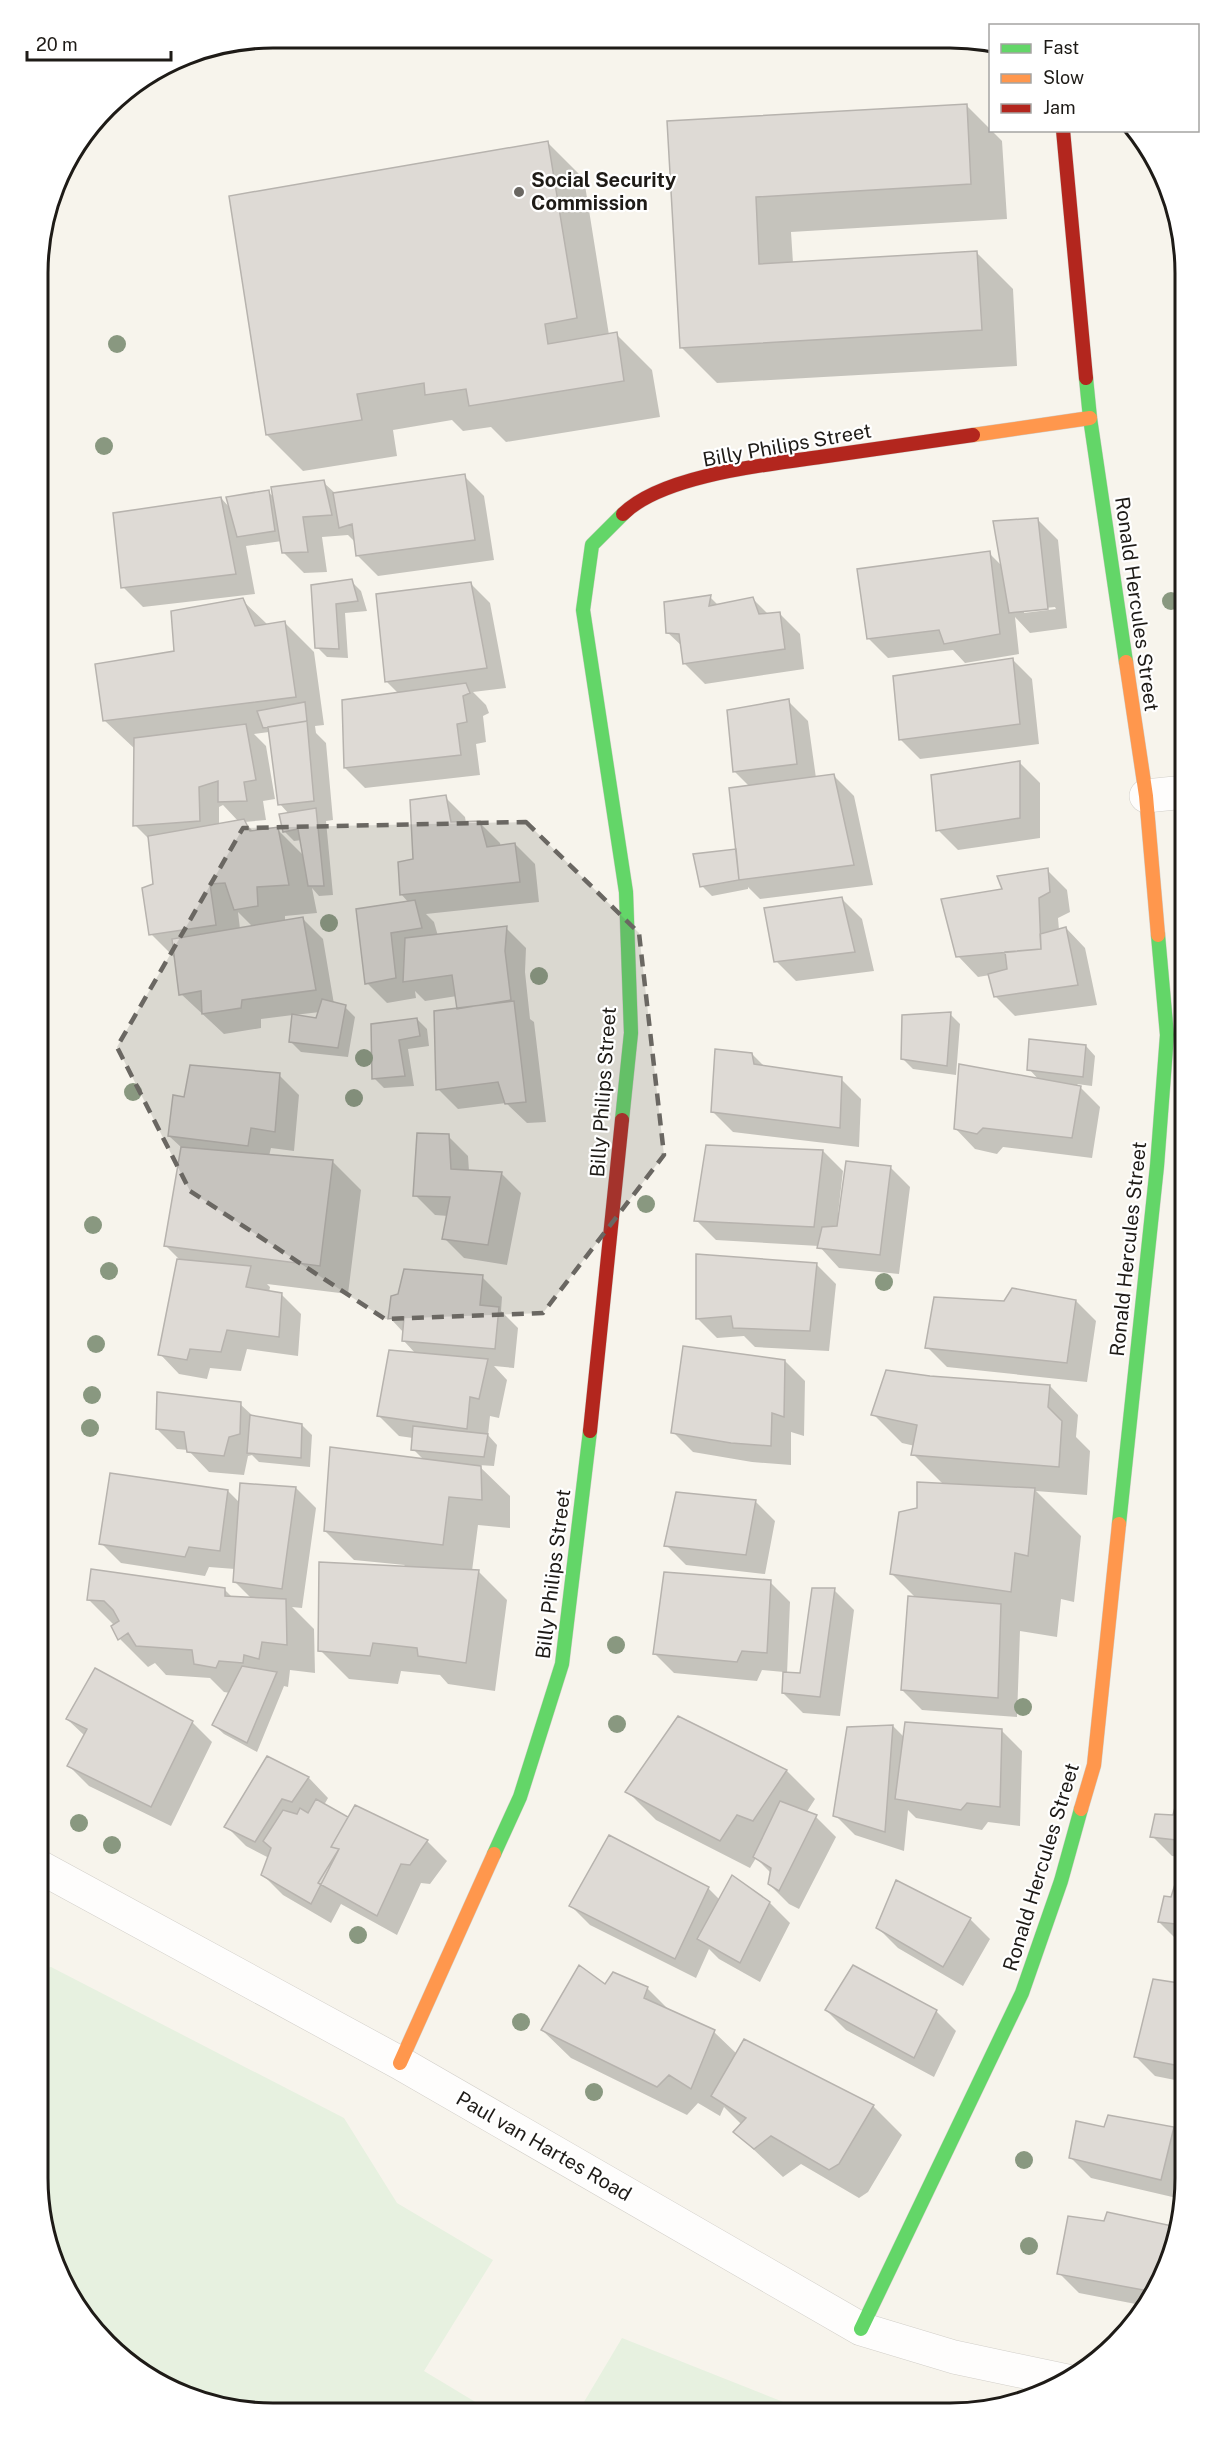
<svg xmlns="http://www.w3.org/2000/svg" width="1223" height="2451" font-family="'Public Sans',sans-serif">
<rect width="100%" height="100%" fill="#f7f4ec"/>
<!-- green -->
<path fill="#e7f1e0" d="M51 1967 344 2118 397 2203 493 2260 424 2371 492 2412 242 2411 183 2395 118 2355 77 2309 50 2253 38 2178V1969Z
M622 2338 811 2413 578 2412Z"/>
<!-- shadow -->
<path fill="#0003" fill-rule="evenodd" d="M966 105 1002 141 1007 219 791 232 793 263 977 253 1013 289 1017 366 717 383 681 347 669 123Z
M548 143 584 179 609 335 616 334 652 370 660 417 506 442 491 427 463 431 452 420 393 430 397 456 303 471 267 435Z
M464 476 484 496 494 560 378 576 358 556 356 543 348 535 322 537 327 572 304 573 284 553 282 541 246 546 255 594 143 607 123 587 221 498 230 508 268 492 275 498 323 482 336 494Z
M1038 520 1058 540 1067 628 1030 633 1015 617 1019 654 965 663 953 650 888 658 868 638 989 553 1002 566ZM1055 607 1056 609 1024 613V610Z
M351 581 361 591 367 611 345 613 348 658 327 657 317 647 313 586Z
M470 583 490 603 506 688 473 692 486 705 489 713 483 716 486 742 476 744 480 775 365 788 345 768 399 694 387 682Z
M710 597 719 606 753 599 769 615 780 614 800 634 804 669 705 684 685 664 683 647 667 632Z
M242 600 268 625 285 623 314 652 324 725 315 726 316 733 326 743 333 820 326 821 333 895 319 896 312 888 317 913 285 916V922L303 919 323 939 334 1004 345 1007 355 1017 348 1057 301 1052 291 1042 293 1015 261 1019V1028L224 1034 181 994 177 960 151 934 154 885 150 840 135 825V749L105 721 175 653ZM269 732 280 804 289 814 285 832 294 841 302 840 304 856 277 829 254 832 244 822 266 820 263 801 275 799 266 746 254 734ZM223 805 239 822 219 825V807ZM238 912 253 927 240 929ZM320 1012 317 1020 294 1015Z
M1012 659 1032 679 1039 744 920 759 900 739Z
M788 701 808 721 816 778 834 776 854 796 873 885 760 899 748 887V889L712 896 702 886 737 850 750 787 734 771Z
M1020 763 1040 783V838L958 850 938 830Z
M445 797 465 817 466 823H480L500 843 501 847 515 844 535 864 539 902 426 914 434 922 438 936 506 928 526 948 525 972 530 1019 534 1022 546 1122 527 1123 506 1103 458 1109 438 1089 458 1009 457 996 425 1001 415 991 416 998 387 1003 367 983 358 910 409 903 401 894 414 860Z
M1047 870 1067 890 1070 912 1058 918 1059 930 1066 928 1085 948 1097 1005 1015 1016 995 996 990 975 978 977 958 956 1004 890Z
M842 899 862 919 874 971 796 981 776 961Z
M950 1014 960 1024 956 1075 913 1069 903 1059Z
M417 1019 427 1029 429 1046 408 1049 414 1086 384 1088 374 1078 372 1026Z
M1086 1046 1095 1056 1092 1086 1077 1084 1100 1107 1092 1158 1003 1147 997 1154 975 1149 955 1128 1039 1080 1029 1069Z
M752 1054 765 1067 841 1079 861 1099 859 1147 733 1132 713 1112Z
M279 1075 299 1095 294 1151 271 1148 269 1156 332 1161 361 1190 348 1294 267 1284 270 1287 269 1292 281 1294 301 1314 298 1356 247 1349 241 1371 210 1368 207 1379 179 1374 160 1354 179 1259 166 1246 182 1148 169 1136 185 1099Z
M448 1136 468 1156 469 1171 501 1173 521 1193 507 1265 464 1258 444 1238 448 1216 435 1215 415 1195Z
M823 1151 843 1171 838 1214H841L890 1167 910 1187 899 1274 839 1268 819 1246 716 1240 696 1220Z
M816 1264 836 1284 829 1351 755 1347 744 1336 717 1338 697 1318Z
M482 1277 502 1297 501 1311 518 1328 514 1368 494 1366 507 1380 499 1418 490 1416 488 1435 497 1445 494 1466 478 1465 510 1496V1528L478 1525 472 1571H478L507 1600 495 1691 448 1684 440 1675 401 1671 398 1684 349 1679 320 1650 405 1565 354 1560 325 1531 424 1460 413 1449V1438L399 1436 379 1416 416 1354 404 1341V1333L390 1318Z
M1076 1301 1096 1321 1087 1382 947 1367 927 1347 1005 1303Z
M785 1361 805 1381 804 1436 791 1432V1465L752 1462 693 1452 673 1432Z
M930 1378 1050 1386 1078 1415 1076 1437 1090 1451 1087 1495 1036 1491 1081 1536 1074 1602 1061 1599 1057 1637 1020 1631 1017 1717 922 1710 902 1690 917 1599 891 1573 919 1509 944 1485 913 1454 915 1446 902 1443 873 1414Z
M240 1404 254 1417 302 1425 312 1435 310 1467 259 1462 252 1455 248 1456 244 1475 209 1472 188 1450 177 1449 157 1429Z
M241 1484 296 1488 316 1508 302 1608 292 1607 314 1629 315 1673 290 1670 288 1687 284 1686 257 1752 224 1734 214 1725 230 1693 224 1692 210 1678 166 1675 155 1663 148 1667 120 1639 114 1625 89 1600 224 1589 233 1598 252 1599 234 1581 235 1569 209 1567 205 1576 121 1563 101 1543 228 1491 240 1503Z
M755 1501 775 1521 765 1574 686 1565 666 1545Z
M770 1582 790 1602 787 1674H801L834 1590 854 1610 840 1716 803 1713 783 1693 784 1672 762 1670 757 1681 674 1673 654 1653Z
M678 1718 787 1771 815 1799 806 1813 816 1817 836 1837 799 1909 789 1904 769 1884 772 1874 756 1858 750 1868 656 1820 627 1791Z
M67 1719 192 1722 212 1742 171 1826 89 1786 69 1766 85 1736Z
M893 1726 904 1737 1002 1731 1022 1751 1020 1826 988 1822 982 1830 916 1818 908 1810 904 1851 855 1835 835 1815Z
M268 1758 309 1778 328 1798 324 1805 349 1819 427 1841 447 1861 430 1884 421 1883 397 1935 341 1904 331 1923 283 1895 263 1875 269 1858 246 1846 226 1826Z
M1185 1775V1942H1179L1159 1922 1172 1899 1185 1858 1172 1856 1152 1836 1174 1816Z
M708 1888 720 1900 770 1903 790 1923 760 1982 719 1959 709 1949 696 1978 590 1925 570 1905Z
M970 1919 990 1939 963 1986 898 1948 878 1928Z
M1154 1981 1185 1986V2082L1155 2076 1135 2056Z
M606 1986 647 1988 671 2012 714 2032 737 2054 873 2106 902 2135 868 2192 859 2198 801 2164 783 2177 735 2132 742 2125 724 2107 720 2116 698 2103 687 2115 571 2058 542 2030Z
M826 2010 936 2011 956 2031 934 2077 846 2030Z
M1109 2117 1174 2129 1185 2140V2182L1181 2199 1091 2178 1071 2158 1105 2129Z
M1108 2214 1177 2228 1168 2268 1146 2306 1079 2293 1059 2273 1105 2223Z"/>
<!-- building -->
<path fill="#dedad5" stroke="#b7b3ae" stroke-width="1.5" d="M967 104 971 184 756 197 759 264 977 251 982 330 680 348 667 121Z
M548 141 577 318 545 324 548 344 617 332 624 381 469 406 466 389 425 395 424 383 357 394 362 420 266 435 229 196Z
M465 474 475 540 356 556 352 524 339 528 333 493Z
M324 480 332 515 303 517 308 552 282 553 271 487Z
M269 490 275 531 237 537 226 497Z
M221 497 236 574 121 588 113 513Z
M1038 518 1048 609 1009 613 993 521Z
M990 551 1000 634 944 644 939 630 867 639 857 569Z
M352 579 358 601 336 604 339 649 315 648 311 585Z
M471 582 487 668 385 682 376 594Z
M711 595 709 606 753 597 759 614 780 612 785 649 683 664 679 634 666 633 664 602Z
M243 598 255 626 285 621 296 697 103 721 95 664 174 651 171 611Z
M1013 658 1020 724 899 740 893 676Z
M466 683 470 693 463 696 467 722 457 724 461 755 344 768 342 700Z
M789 699 797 764 733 772 727 710Z
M305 702 307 721 263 728 257 711Z
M307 721 314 801 278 805 268 727Z
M246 724 256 780 244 782 247 801 218 802V781L199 787 200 821 133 826 134 738Z
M1020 761V818L936 831 931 775Z
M834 774 854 865 739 880 729 788Z
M446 795 451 822 480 821 487 847 515 843 520 882 400 895 398 862 413 859 410 800Z
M316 808 324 886H308L298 829 283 832 279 814Z
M244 819 250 831 278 827 289 885 257 887 258 906 234 910 225 883 210 884 216 925 149 935 142 888 153 884 148 836Z
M736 849 739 880 700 887 693 854Z
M1048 868 1050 892 1039 898 1041 949 956 957 941 899 1002 889 997 876Z
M842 897 855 952 774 962 764 908Z
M415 900 422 928 391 933 396 978 365 984 356 909Z
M303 917 316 990 242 1000 241 1008 202 1014 201 991 179 995 172 939Z
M507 926 505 951 511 1000 457 1009 452 975 403 982 405 938Z
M1066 927 1078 985 994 997 988 974 1007 969 1005 952 1041 949 1040 934Z
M322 999 346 1005 338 1048 289 1042 292 1014 316 1018Z
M514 1001 526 1102 505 1104 498 1082 436 1090 434 1011Z
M951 1012 947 1066 901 1059 902 1015Z
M417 1018 420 1036 399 1040 405 1076 372 1079 371 1024Z
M1029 1039 1086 1045 1083 1077 1027 1070Z
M715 1049 752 1053 754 1064 842 1077 840 1128 711 1112Z
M959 1064 1081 1086 1072 1138 983 1128 977 1134 954 1129Z
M190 1065 280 1073 275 1132 251 1128 248 1146 168 1136 173 1095 184 1097Z
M417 1133 449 1134 451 1169 502 1172 488 1245 442 1239 450 1197 413 1196Z
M706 1145 823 1150 814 1227 694 1221Z
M181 1147 333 1160 320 1266 164 1246Z
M846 1161 891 1166 880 1255 817 1248 822 1227 837 1226Z
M696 1254 817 1263 810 1331 733 1328 731 1316 696 1319Z
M177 1259 251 1266 246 1287 282 1293 279 1337 227 1330 221 1352 190 1349 187 1360 158 1355Z
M404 1269 483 1275 480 1305 499 1307 495 1349 402 1341 404 1317 388 1319 391 1296 398 1294Z
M1012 1288 1076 1300 1067 1363 925 1348 934 1297 1004 1301Z
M683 1346 785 1360 784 1417 772 1413 771 1446 731 1443 671 1433Z
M389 1350 488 1359 479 1399 470 1397 467 1429 377 1416Z
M886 1370 930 1376 1050 1385 1048 1407 1062 1421 1059 1467 911 1455 917 1425 871 1415Z
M157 1392 241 1402 240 1434 229 1437 224 1456 187 1452 184 1432 156 1429Z
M250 1415 302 1424 301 1458 247 1453Z
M413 1426 488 1434 484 1457 411 1450Z
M330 1447 481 1466 482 1500 449 1497 443 1545 324 1531Z
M110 1473 228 1490 220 1551 189 1547 185 1557 99 1544Z
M917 1482 1035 1488 1028 1556 1015 1553 1011 1592 890 1574 899 1512 917 1508Z
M240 1483 296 1487 282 1589 233 1582Z
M676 1492 756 1500 746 1555 664 1546Z
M319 1562 479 1570 466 1663 418 1656 417 1648 373 1643 370 1656 318 1651Z
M91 1569 225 1588V1596L286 1599 287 1645 262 1642 259 1659 244 1655 243 1663 219 1661 216 1668 194 1664 192 1650 136 1646 128 1633 118 1640 111 1626 119 1621 113 1610 104 1601 87 1600Z
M664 1572 771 1580 767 1653 742 1651 737 1662 653 1654Z
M812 1588H835L820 1697 782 1693 783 1672 800 1673Z
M908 1596 1001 1604 998 1698 901 1690Z
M242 1666 277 1672 247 1743 212 1725Z
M95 1668 193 1721 151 1807 67 1766 87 1729 66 1719Z
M678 1716 787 1770 753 1821 737 1815 720 1841 625 1792Z
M905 1722 1002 1729 1000 1807 967 1803 961 1810 895 1799Z
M893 1725 885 1832 833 1816 847 1727Z
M267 1756 309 1777 292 1802 282 1799 255 1842 224 1827Z
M1185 1770V1841L1150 1837 1155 1814 1173 1815Z
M316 1799 348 1817 331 1847 339 1849 311 1904 261 1875 271 1848 263 1841 283 1810 297 1814 300 1808 308 1813Z
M780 1801 817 1815 779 1891 768 1884 771 1868 753 1857Z
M355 1805 428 1840 410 1865 401 1864 377 1916 318 1883 339 1849 331 1847Z
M609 1835 709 1887 675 1959 569 1906Z
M1183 1859H1185V1925L1158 1922 1164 1896 1171 1897Z
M732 1875 770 1902 740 1963 697 1939Z
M896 1880 971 1918 943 1967 876 1928Z
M579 1965 605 1984 613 1972 648 1987 644 1998 715 2030 691 2089 669 2075 657 2087 541 2030Z
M853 1965 937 2010 914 2058 825 2010Z
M1153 1979 1185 1984V2067L1134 2057Z
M744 2039 874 2105 839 2164 829 2170 771 2136 754 2149 733 2132 746 2118 711 2096Z
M1108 2115 1174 2127 1161 2180 1069 2158 1076 2121 1104 2127Z
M1107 2212 1177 2227 1168 2268 1154 2292 1057 2274 1068 2216 1104 2221Z"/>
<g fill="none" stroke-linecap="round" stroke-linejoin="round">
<!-- street casing -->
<g stroke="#d2cfc9" stroke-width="34">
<path id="street" d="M1146 796 1185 792
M38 1866 400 2063 861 2329 954 2357 1067 2381"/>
</g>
<!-- fast casing -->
<g stroke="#d2cfc9" stroke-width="15">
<path id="fast" d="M1086 378 1090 418 1126 662
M622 1120 631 1033 626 892 583 610 592 545 623 514
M1119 1524 1157 1166 1167 1035 1158 935
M494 1854 520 1797 562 1664 590 1431
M861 2329 1022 1993 1061 1881 1081 1809"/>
</g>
<!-- slow casing -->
<g stroke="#d2cfc9" stroke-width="15">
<path id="slow" d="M973 435 1090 418
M1126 662 1146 796 1158 935
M1081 1809 1094 1765 1119 1524
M400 2063 494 1854"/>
</g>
<!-- jam casing -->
<g stroke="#d2cfc9" stroke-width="15">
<path id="jam" d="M1063 130 1086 378
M623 514C663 474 772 464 827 456 876 449 924 442 973 435
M590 1431 622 1120"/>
</g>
<!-- street -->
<use href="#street" stroke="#fefdfc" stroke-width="33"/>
<!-- fast -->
<use href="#fast" stroke="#63d668" stroke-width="14"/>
<!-- slow -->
<use href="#slow" stroke="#ff974d" stroke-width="14"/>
<!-- jam -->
<use href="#jam" stroke="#b3261e" stroke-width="14"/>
</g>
<!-- trees -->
<g fill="#899880">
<circle cx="117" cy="344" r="9"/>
<circle cx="104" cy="446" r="9"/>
<circle cx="1171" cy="601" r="9"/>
<circle cx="329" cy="923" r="9"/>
<circle cx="539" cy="976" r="9"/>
<circle cx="364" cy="1058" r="9"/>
<circle cx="133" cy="1092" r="9"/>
<circle cx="354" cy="1098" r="9"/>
<circle cx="646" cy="1204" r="9"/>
<circle cx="93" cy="1225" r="9"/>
<circle cx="109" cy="1271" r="9"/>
<circle cx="884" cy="1282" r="9"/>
<circle cx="96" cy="1344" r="9"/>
<circle cx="92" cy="1395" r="9"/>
<circle cx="90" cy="1428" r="9"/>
<circle cx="616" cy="1645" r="9"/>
<circle cx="1023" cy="1707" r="9"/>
<circle cx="617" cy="1724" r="9"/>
<circle cx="79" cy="1823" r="9"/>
<circle cx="112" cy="1845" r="9"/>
<circle cx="358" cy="1935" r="9"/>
<circle cx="521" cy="2022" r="9"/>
<circle cx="594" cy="2092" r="9"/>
<circle cx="1024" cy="2160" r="9"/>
<circle cx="1029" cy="2246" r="9"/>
</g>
<!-- marked area -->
<path fill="#6a6762" fill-opacity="0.2" stroke="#6a6762" stroke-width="4.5" stroke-dasharray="12 8" stroke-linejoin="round" d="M526 822 639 933 664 1155 543 1313 385 1319 190 1191 117 1047 243 828Z"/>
<!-- markers -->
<circle fill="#6a6762" stroke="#fff" stroke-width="2" cx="519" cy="192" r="6"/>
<g text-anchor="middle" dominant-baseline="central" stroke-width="4.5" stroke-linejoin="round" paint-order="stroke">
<!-- poi labels -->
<g font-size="20" font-weight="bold" fill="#1e1b17" stroke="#fff" text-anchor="start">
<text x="531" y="180">Social Security<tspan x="531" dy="23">Commission</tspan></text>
</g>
<!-- street labels -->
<g font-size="20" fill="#1e1b17" stroke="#fff">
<text transform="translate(787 445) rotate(-10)">Billy Philips Street</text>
<text transform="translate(1137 604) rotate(82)">Ronald Hercules Street</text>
<text transform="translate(603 1092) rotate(-86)">Billy Philips Street</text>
<text transform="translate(1128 1249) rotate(-84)">Ronald Hercules Street</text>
<text transform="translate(553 1574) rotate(-83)">Billy Philips Street</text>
<text transform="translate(1041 1867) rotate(-73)">Ronald Hercules Street</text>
<text transform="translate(544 2146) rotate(30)">Paul van Hartes Road</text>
</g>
</g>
<!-- crop -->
<path d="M0 0H1223V2451H0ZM273 48H950A225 225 0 0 1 1175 273V2178A225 225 0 0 1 950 2403H273A225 225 0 0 1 48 2178V273A225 225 0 0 1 273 48Z" fill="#fff" fill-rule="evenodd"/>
<path fill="none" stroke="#1e1b17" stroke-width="3" d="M273 48H950A225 225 0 0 1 1175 273V2178A225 225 0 0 1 950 2403H273A225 225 0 0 1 48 2178V273A225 225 0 0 1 273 48Z"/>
<!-- legend -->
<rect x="989" y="24" width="210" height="108" fill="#ffffff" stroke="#a5a4a2" stroke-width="1.5"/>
<rect x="1001" y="44" width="30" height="9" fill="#63d668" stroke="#a5a4a2" stroke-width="1.5"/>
<text x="1043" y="54" font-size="18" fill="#1e1b17">Fast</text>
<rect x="1001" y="74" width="30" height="9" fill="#ff974d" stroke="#a5a4a2" stroke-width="1.5"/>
<text x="1043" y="84" font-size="18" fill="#1e1b17">Slow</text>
<rect x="1001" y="104" width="30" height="9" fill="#b3261e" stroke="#a5a4a2" stroke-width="1.5"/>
<text x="1043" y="114" font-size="18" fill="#1e1b17">Jam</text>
<!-- scale -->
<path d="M27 51v9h144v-9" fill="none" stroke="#1e1b17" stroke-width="3"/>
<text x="36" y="51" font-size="18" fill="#1e1b17" stroke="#ffffff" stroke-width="4.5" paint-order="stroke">20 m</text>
</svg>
